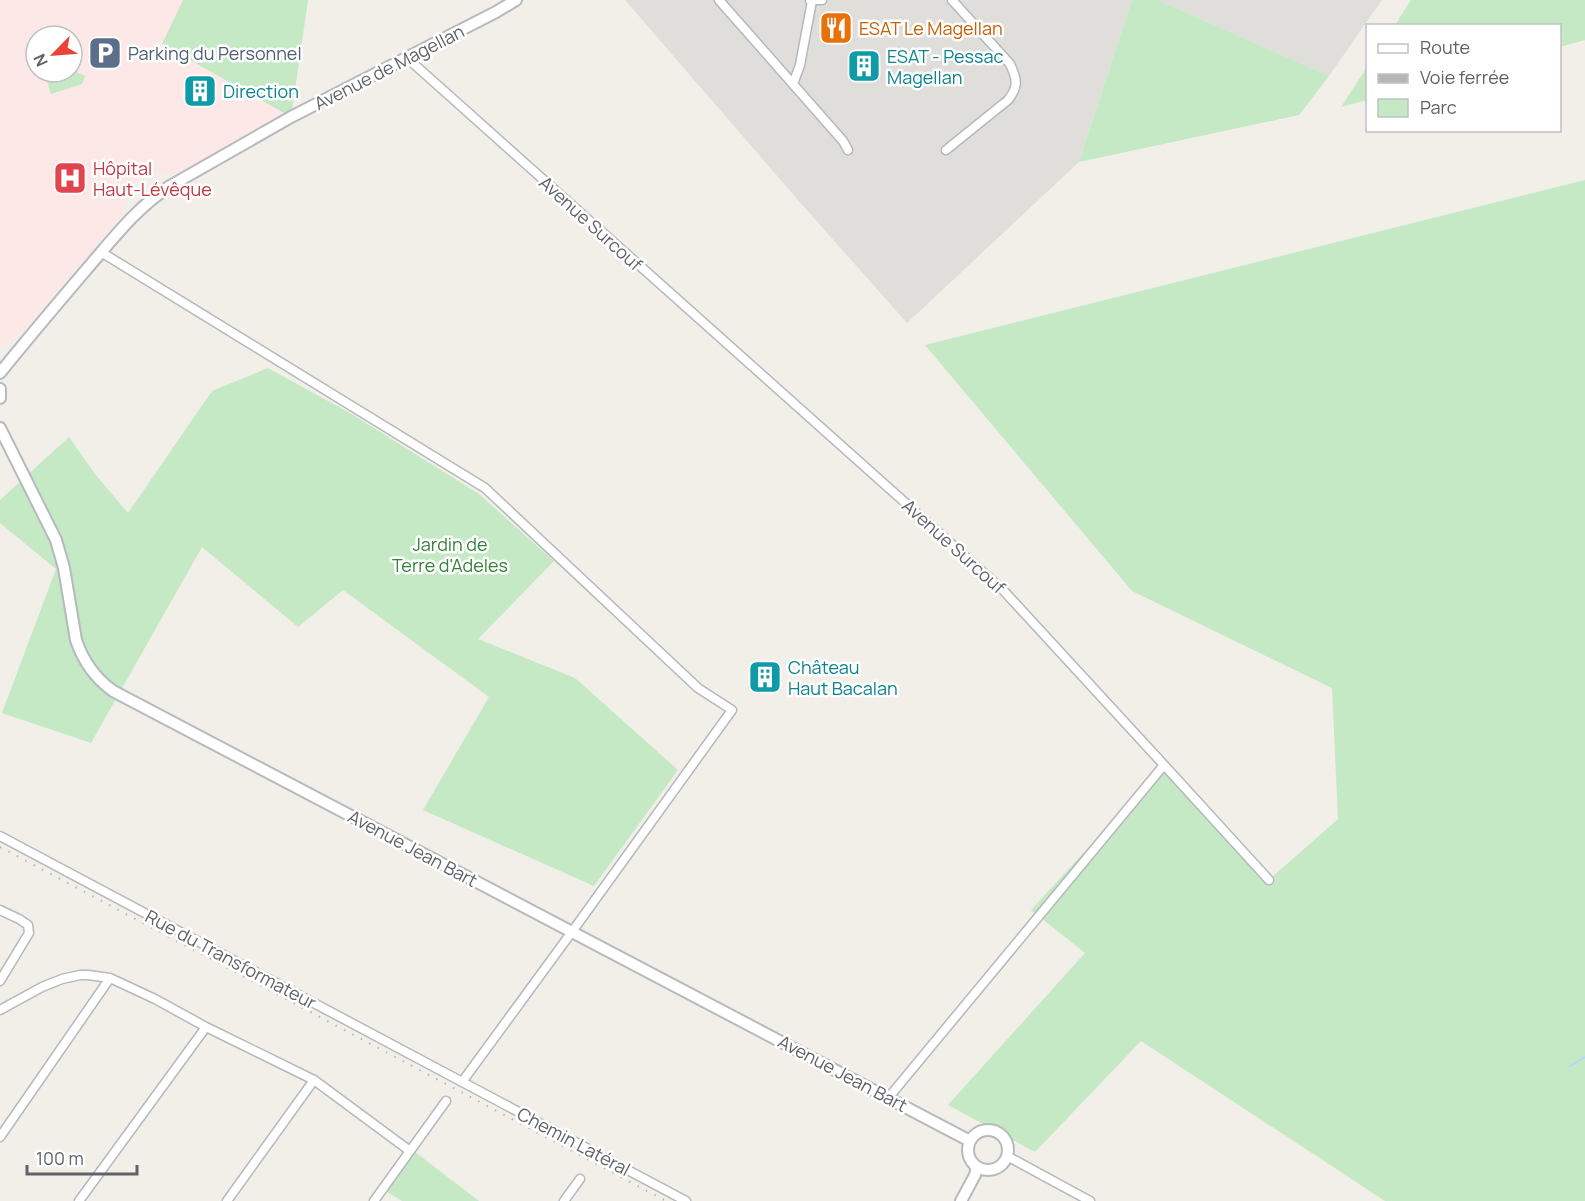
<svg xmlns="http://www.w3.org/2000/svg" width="1585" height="1201" font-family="Manrope,sans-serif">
<rect width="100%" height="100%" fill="#f1efe8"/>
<!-- industrial -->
<path fill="#e0deda" d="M625 0H1132L1079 162 907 323 798 200Z
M1158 0H1382L1329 76Z"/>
<!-- medical -->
<path fill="#fce8e6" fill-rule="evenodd" d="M0 0H308L291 117 187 172 171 174 145 170 135 186 121 217 28 326 0 348ZM36 36H72V72H36Z"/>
<!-- green -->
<path fill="#c5e8c5" d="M183 0H308L291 117 162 44Z
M1132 0H1158L1329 76 1299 115 1079 162Z
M1411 0H1585V40L1560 47V26L1395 25Z
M1367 67V100L1341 107Z
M72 70 85 76 82 84 51 94 44 72H72Z
M1585 180V1201H1385L1141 1041 1035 1152 948 1105 1085 953 1031 910 1164 765 1269 880 1338 819 1332 688 1132 591 925 345Z
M268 368 350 413 479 494 554 561 478 639 575 678 678 770 594 886 423 810 489 697 343 590 298 627 202 547 91 743 2 713 56 569 0 523V500L69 437 95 474 128 513 212 391Z
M415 1152 479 1201H402L387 1192Z"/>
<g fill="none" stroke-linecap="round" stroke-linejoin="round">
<!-- stream -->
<path stroke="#aadaff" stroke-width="2" d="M1570 1066 1585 1057"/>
<!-- street casing -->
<g stroke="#b5b8bc" stroke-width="11">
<path id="street" d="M719 0 843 141 848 150
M810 0H822
M406 57 1003 590 1164 765 889 1097
M793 84 800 65 812 1
M946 150 1008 100C1019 86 1017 79 1010 64L952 0
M101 252 485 488 698 688 732 710 574 929 462 1082
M1164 765 1269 880
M0 836 686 1201
M0 910 19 919 28 925 29 933 0 981
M0 1010 42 987 62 979 80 975H88L110 978 155 999 206 1027 314 1080 410 1151
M0 1137 110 978
M1007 1156 1090 1201
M79 1201 206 1027
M227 1201 314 1080
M374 1201 446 1101
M564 1201 580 1179"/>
</g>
<!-- secondary casing -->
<g stroke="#b6babf" stroke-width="14">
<path id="secondary" d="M0 373C28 338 57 304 86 270 112 240 136 208 170 186L291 117 496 12 516 0
M0 389V398
M0 428 56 540 64 568 76 640C83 661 95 678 113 691L970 1141
M968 1150a20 20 0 1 1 40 0a20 20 0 1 1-40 0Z
M961 1201 975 1175 977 1167"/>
</g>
<!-- street -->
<use href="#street" stroke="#fff" stroke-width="8"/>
<!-- secondary -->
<use href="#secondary" stroke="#fff" stroke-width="10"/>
<!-- rail -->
<path stroke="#b6b7b8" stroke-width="2" stroke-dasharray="1.5 8" stroke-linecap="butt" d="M0 847 666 1201"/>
</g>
<!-- icons -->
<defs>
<g id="restaurant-square" transform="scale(1.725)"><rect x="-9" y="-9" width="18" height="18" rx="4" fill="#e8710a" stroke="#fff"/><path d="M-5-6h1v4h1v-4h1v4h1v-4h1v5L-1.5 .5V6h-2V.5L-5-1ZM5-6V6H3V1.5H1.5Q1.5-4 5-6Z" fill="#fff"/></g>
<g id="parking-square" transform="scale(1.725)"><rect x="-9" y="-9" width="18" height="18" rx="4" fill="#5c6f8a" stroke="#fff"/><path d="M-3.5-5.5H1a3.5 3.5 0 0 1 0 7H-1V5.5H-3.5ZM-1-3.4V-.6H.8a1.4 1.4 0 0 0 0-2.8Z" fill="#fff"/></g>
<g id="building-square" transform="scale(1.725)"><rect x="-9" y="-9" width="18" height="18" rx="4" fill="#0f9aa8" stroke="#fff"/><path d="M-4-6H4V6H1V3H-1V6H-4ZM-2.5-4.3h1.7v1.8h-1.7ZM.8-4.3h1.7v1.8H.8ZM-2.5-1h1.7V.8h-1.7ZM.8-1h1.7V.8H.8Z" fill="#fff"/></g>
<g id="hospital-square" transform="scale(1.725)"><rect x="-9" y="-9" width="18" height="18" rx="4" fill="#e0444e" stroke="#fff"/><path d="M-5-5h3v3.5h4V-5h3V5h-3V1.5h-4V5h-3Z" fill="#fff"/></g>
</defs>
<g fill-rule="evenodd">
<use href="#restaurant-square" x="836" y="28"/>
<use href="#parking-square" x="105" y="53"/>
<use href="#building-square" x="864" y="66"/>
<use href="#building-square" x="200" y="91"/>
<use href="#hospital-square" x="70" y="178"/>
<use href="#building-square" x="765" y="677"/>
</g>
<g text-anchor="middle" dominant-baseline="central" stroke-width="5" stroke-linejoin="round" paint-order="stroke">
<!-- food labels -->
<g font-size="18" fill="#c56008" stroke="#fff" text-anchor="start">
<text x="859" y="28">ESAT Le Magellan</text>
</g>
<!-- service labels -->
<g font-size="18" fill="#4e5e75" stroke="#fff" text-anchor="start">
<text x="128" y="53">Parking du Personnel</text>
</g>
<!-- culture labels -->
<g font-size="18" fill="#0d838f" stroke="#fff" text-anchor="start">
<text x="887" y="56">ESAT - Pessac<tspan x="887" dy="21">Magellan</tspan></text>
<text x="223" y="91">Direction</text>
<text x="788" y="667">Château<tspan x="788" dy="21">Haut Bacalan</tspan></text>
</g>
<!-- street labels -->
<g font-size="18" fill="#5f6368" stroke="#fff">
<text transform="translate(389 67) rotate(-27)">Avenue de Magellan</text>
<text transform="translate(591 223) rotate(42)">Avenue Surcouf</text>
<text transform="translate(954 546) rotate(42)">Avenue Surcouf</text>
<text transform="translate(413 848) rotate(28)">Avenue Jean Bart</text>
<text transform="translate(231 959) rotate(28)">Rue du Transformateur</text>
<text transform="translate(843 1073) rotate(28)">Avenue Jean Bart</text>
<text transform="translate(574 1141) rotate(28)">Chemin Latéral</text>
</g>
<!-- health labels -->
<g font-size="18" fill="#be3a42" stroke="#fff" text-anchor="start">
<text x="93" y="168">Hôpital<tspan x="93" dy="21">Haut-Lévêque</tspan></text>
</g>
<!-- park labels -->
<g font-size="18" fill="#348238" stroke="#fff">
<text x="450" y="544">Jardin de<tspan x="450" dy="21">Terre d'Adeles</tspan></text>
</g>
</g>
<!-- legend -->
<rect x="1366" y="24" width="195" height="108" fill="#ffffff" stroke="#bfc1c3" stroke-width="1.5"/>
<rect x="1378" y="44" width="30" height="9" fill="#ffffff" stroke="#bfc1c3" stroke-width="1.5"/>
<text x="1420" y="54" font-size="18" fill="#5f6368">Route</text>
<rect x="1378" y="74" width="30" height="9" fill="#b6b7b8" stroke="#bfc1c3" stroke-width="1.5"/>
<text x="1420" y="84" font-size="18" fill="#5f6368">Voie ferrée</text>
<rect x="1378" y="99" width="30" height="18" fill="#c5e8c5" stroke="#bfc1c3" stroke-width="1.5"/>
<text x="1420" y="114" font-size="18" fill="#5f6368">Parc</text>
<!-- north arrow -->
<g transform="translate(54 54) rotate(245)"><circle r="28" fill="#ffffff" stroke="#bfc1c3" stroke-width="1.5"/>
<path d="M0-4.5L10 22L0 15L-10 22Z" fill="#ea4335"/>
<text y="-9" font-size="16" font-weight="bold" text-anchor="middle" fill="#5f6368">N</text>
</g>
<!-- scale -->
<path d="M27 1165v9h110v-9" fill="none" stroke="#5f6368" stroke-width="3"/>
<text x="36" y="1165" font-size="18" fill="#5f6368" stroke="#ffffff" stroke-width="4.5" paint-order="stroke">100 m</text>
</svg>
